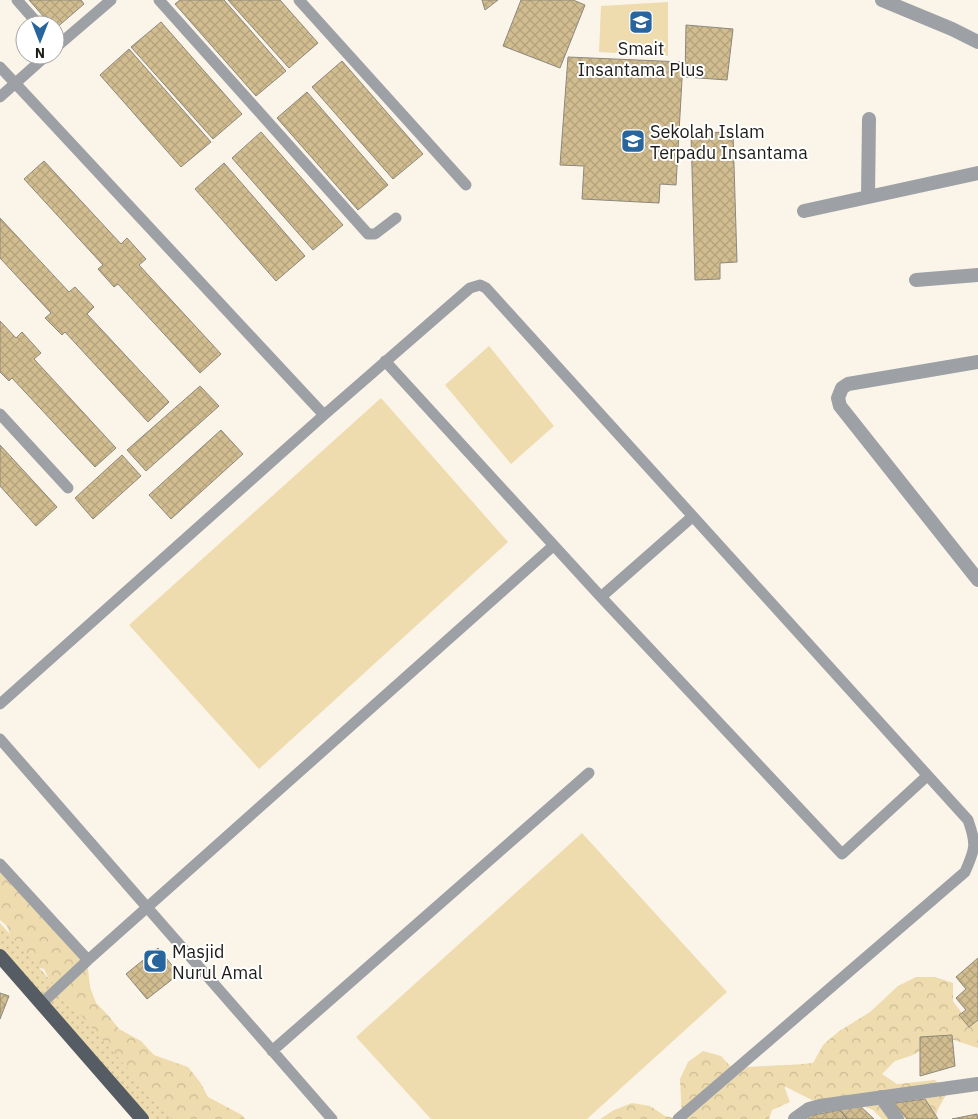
<svg xmlns="http://www.w3.org/2000/svg" width="978" height="1119" font-family="'IBM Plex Sans',sans-serif">
<defs>
<pattern id="forest-crowns" width="20" height="18" patternUnits="userSpaceOnUse" patternTransform="scale(1.25)"><rect width="20" height="18" fill="#eedbae"/><path d="M2 6a3 3 0 1 1 6 0M12 15a3 3 0 1 1 6 0" fill="none" stroke="#ccbb95"/></pattern>
<pattern id="park-dots" width="8" height="8" patternUnits="userSpaceOnUse" patternTransform="scale(1.25)"><rect width="8" height="8" fill="#eedbae"/><path d="M2 2h.1M6 6h.1" fill="none" stroke="#ccbb95" stroke-width="1.8" stroke-linecap="round"/></pattern>
<pattern id="building-cross-hatch" width="8" height="8" patternUnits="userSpaceOnUse" patternTransform="scale(1.25)"><rect width="8" height="8" fill="#d1bd90"/><path d="M0 0l8 8M0 8l8-8" fill="none" stroke="#b3a27b"/></pattern>
</defs>
<rect width="100%" height="100%" fill="#fbf5e9"/>
<!-- grass -->
<path fill="#eedbae" d="M668 2V56L599 52 601 6Z
M489 346 554 426 511 464 445 385Z
M381 398 508 542 259 769 129 625Z
M582 833 727 992 587 1119H431L356 1037Z"/>
<!-- forest -->
<path fill="url(#forest-crowns)" d="M0 867 79 953 88 969 90 987 96 1003 108 1015 119 1029 141 1041 154 1055 188 1067 200 1082 208 1097 242 1115 245 1119H149L53 987 44 969 24 963 14 945 7 926 0 920Z
M916 977H935L953 983V1001L964 1016H978V1048L951 1039 932 1044 913 1055 895 1061 882 1074 897 1084 935 1080 947 1093 938 1109 935 1119H882L873 1110 852 1102 832 1099 812 1100 784 1086 790 1102 772 1110 769 1119H682L680 1079 688 1062 703 1051 721 1056 733 1069C759 1065 786 1066 813 1063L823 1045 838 1032 870 1012 898 986Z
M632 1103 650 1106 665 1116 678 1119H600L614 1110Z"/>
<!-- park -->
<path fill="url(#park-dots)" d="M0 923 172 1119H146L0 953Z"/>
<!-- building -->
<path fill="url(#building-cross-hatch)" stroke="#8d887d" d="M29 0H81L84 4 55 29V25H51Z
M180 0H224L286 71 256 96 175 4Z
M228 0H280L318 43 289 68Z
M482 0H498L485 10Z
M521 0H573L585 5 560 68 503 46Z
M161 22 242 114 213 139 131 47Z
M686 25 733 29 727 80 685 77Z
M129 49 211 142 181 167 100 75Z
M568 57 683 62 676 185 660 184 659 203 582 199 584 166 560 165Z
M342 61 423 154 393 179 312 87Z
M307 92 388 185 358 210 277 118Z
M261 132 343 225 313 250 232 158Z
M733 132 737 262 720 263V279L695 280 691 133Z
M44 161 121 244 127 238 146 259 139 265 221 354 200 373 118 284 114 287 98 269 103 265 24 179Z
M224 163 305 256 276 281 195 189Z
M0 218 69 292 75 287 94 307 87 314 169 402 148 422 65 332 62 335 45 318 51 313 0 258Z
M0 321 16 338 22 332 41 353 34 359 116 448 95 467 12 378 9 381 0 372Z
M200 386 219 406 146 471 127 450Z
M221 430 243 454 171 519 149 495Z
M0 445 57 507 36 526 0 486Z
M122 455 141 476 93 519 75 498Z
M158 948 179 974 147 999 126 974Z
M978 958V1020L969 1027 959 1015 966 1010 956 998 966 989 956 977Z
M0 993 9 996 0 1019Z
M952 1035 955 1066 920 1076V1037Z
M925 1099 938 1119H907L894 1103Z
M858 1104 874 1119H847L840 1110Z
M840 1110 847 1119H809L808 1116Z
M977 1114 978 1119H952Z"/>
<g fill="none" stroke-linecap="round" stroke-linejoin="round">
<!-- service -->
<path stroke="#9da1a5" stroke-width="11" d="M17 0 39 25
M159 0 368 234H375L396 218
M299 0 466 185
M55 48 111 0
M0 67 324 415
M0 97 47 55
M385 361 601 597 842 854 927 776
M0 414 68 488
M601 597 692 517
M0 704 324 415 470 288 480 285 486 288 968 820C977 845 975 849 965 872L678 1119
M0 739 332 1119
M0 864 88 960
M41 1004 88 960 553 546
M272 1051 589 773"/>
<!-- minor -->
<path stroke="#9da1a5" stroke-width="14" d="M882 0 952 29 978 42
M868 197 869 119
M804 211 978 173
M916 280 978 275
M978 362 848 384 842 388 838 398 840 406 978 580
M881 1097 897 1119
M795 1119 809 1109 820 1106 978 1084"/>
<!-- primary -->
<path stroke="#555c63" stroke-width="14" d="M0 956 142 1119"/>
</g>
<!-- icons -->
<defs>
<g id="school-square" transform="scale(1.25)"><rect x="-9" y="-9" width="18" height="18" rx="4" fill="#27659c" stroke="#fff"/><path d="M0-5L7-2L0 1L-7-2ZM-4 1L0 2.5L4 1V4Q0 6-4 4Z" fill="#fff"/></g>
<g id="mosque-square" transform="scale(1.25)"><rect x="-9" y="-9" width="18" height="18" rx="4" fill="#27659c" stroke="#fff"/><path d="M3.5-4.9A6 6 0 1 0 3.5 4.9A5 5 0 1 1 3.5-4.9Z" fill="#fff"/></g>
</defs>
<g fill-rule="evenodd">
<use href="#school-square" x="641" y="22"/>
<use href="#school-square" x="633" y="141"/>
<use href="#mosque-square" x="155" y="961"/>
</g>
<g text-anchor="middle" dominant-baseline="central" stroke-width="4" stroke-linejoin="round" paint-order="stroke">
<!-- poi labels -->
<g font-size="18" fill="#1e1c18" stroke="#fff" text-anchor="start">
<text x="641" y="48" text-anchor="middle">Smait<tspan x="641" dy="21">Insantama Plus</tspan></text>
<text x="650" y="131">Sekolah Islam<tspan x="650" dy="21">Terpadu Insantama</tspan></text>
<text x="172" y="951">Masjid<tspan x="172" dy="21">Nurul Amal</tspan></text>
</g>
</g>
<!-- north arrow -->
<g transform="translate(40 40) rotate(180)"><circle r="24" fill="#ffffff" stroke="#a5a4a3"/>
<path d="M0-4L9 19L0 12L-9 19Z" fill="#27659c"/>
<text y="-8" font-size="14" font-weight="bold" text-anchor="middle" fill="#1e1c18">N</text>
</g>
</svg>
